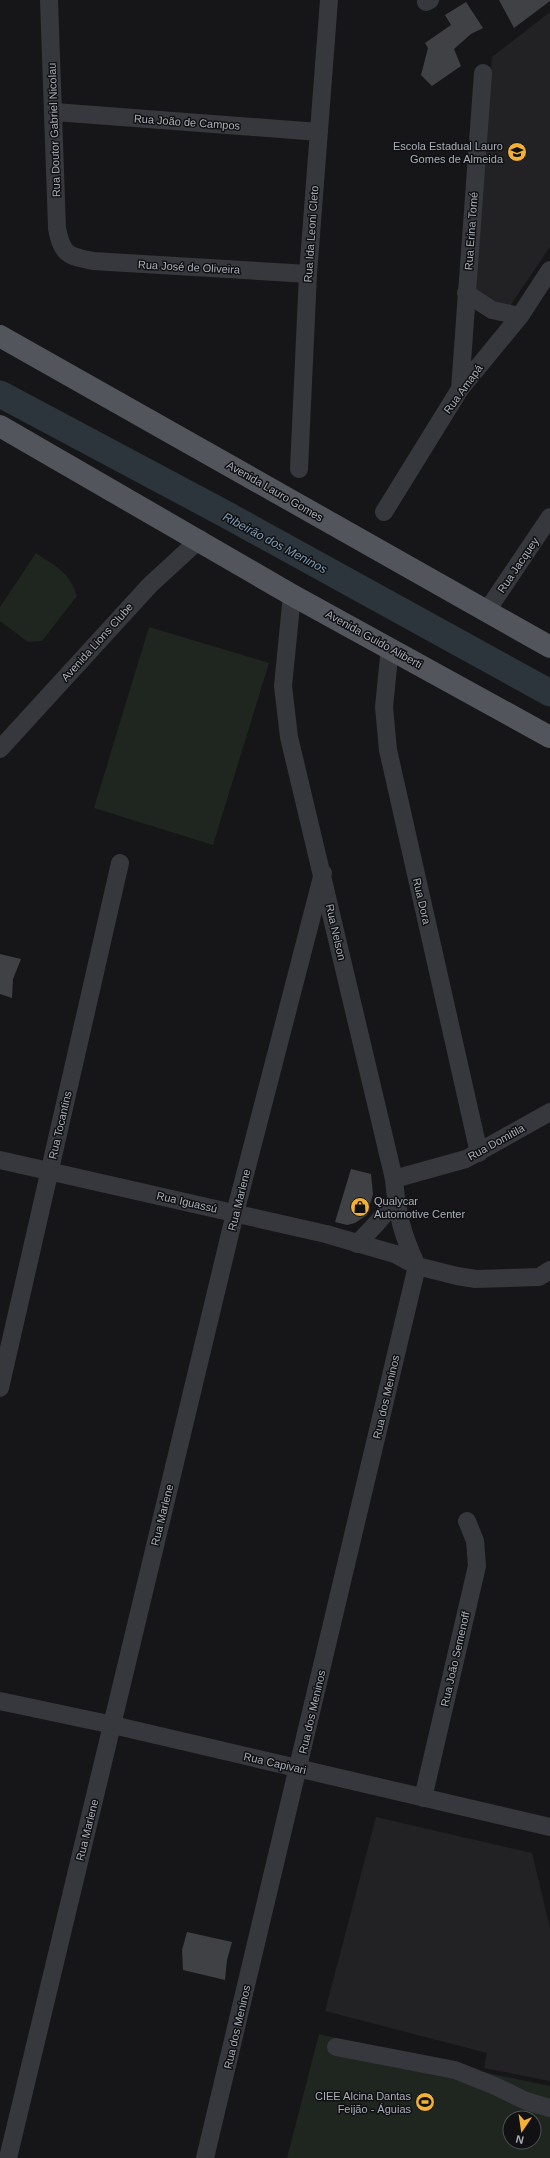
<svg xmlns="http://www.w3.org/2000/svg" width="550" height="2158" font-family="Arial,sans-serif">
<rect width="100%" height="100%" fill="#161618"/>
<!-- built -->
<path fill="#222225" d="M550 12V247L508 309 482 298 476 289 492 57Z
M376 1817 532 1853 550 1928V2081L484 2068 487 2053 325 2011Z"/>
<!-- green -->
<path fill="#1e261f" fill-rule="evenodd" d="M36 553C56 567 70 572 77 596L42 641 28 642 0 621V607Z
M149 627 269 663 213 845 94 808Z
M319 2034 454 2066 550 2086V2158H287ZM510 2118H534V2142H510Z"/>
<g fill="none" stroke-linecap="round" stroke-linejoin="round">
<!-- river -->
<path stroke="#2c353c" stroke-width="27" d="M0 394 227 515 550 693"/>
</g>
<!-- building -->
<path fill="#404145" d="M499 0H550V1L514 28Z
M466 2 483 28 471 34 454 49 461 66 432 86 421 75 428 48 425 43 451 25 445 15Z
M0 954 21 959 13 979 12 998 0 994Z
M351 1169 371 1174 373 1194 367 1215 355 1223 347 1225 335 1222Z
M187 1932 232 1942 227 1960 225 1980 183 1970 182 1950Z"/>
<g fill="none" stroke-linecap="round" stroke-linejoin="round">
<!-- minor -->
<path stroke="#37383d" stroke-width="18" d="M49 0 57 228C62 255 68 256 93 261L308 274
M426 2 430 0
M55 112 319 132
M466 293 492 310 520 316
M460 389 483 73
M299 469 308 274 329 0
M384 512 460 389 520 316 550 270
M292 595 283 686 289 737 394 1179C397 1214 402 1234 417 1266
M486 612 550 517
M390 647 384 707 388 750 479 1153
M0 749 150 585 200 539
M0 1160 326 1234 395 1254 417 1266 457 1276 476 1279 539 1277 550 1270
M394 1179 466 1159 550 1112
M357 1244 377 1223 396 1200
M0 1388 120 863
M0 1701 113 1725 550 1827
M423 1798 477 1566 475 1541 467 1521
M336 2047 455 2070 495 2086 526 2101 550 2108
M8 2158 235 1213 323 873
M205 2158 417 1266"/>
<!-- major -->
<path stroke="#53555c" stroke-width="22" d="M0 336 550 647
M0 426 292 595 550 737"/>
</g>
<!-- icons -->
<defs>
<g id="school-disc" transform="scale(1)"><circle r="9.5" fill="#f2b134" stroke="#111113"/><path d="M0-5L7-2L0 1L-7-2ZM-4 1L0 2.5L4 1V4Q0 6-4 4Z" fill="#111"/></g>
<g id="shop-disc" transform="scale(1)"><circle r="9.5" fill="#f2b134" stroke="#111113"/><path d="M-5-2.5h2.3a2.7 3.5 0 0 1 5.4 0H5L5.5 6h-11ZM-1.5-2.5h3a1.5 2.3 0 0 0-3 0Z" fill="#111"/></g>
<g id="stadium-disc" transform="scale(1)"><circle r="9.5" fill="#f2b134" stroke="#111113"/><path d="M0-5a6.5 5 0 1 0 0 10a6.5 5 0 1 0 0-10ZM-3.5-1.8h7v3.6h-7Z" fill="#111"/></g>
</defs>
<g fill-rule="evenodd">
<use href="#school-disc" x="517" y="152"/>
<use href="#shop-disc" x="360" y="1207"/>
<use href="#stadium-disc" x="425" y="2102"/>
</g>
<g text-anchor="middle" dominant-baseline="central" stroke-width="3" stroke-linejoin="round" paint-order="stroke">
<!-- street labels -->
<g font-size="11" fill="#a8adb8" stroke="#111113">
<text transform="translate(187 122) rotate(4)">Rua João de Campos</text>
<text transform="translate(54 130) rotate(-92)">Rua Doutor Gabriel Nicolau</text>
<text transform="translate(471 231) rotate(-86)">Rua Erina Tomé</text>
<text transform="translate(311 234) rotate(-86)">Rua Ida Leoni Cleto</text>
<text transform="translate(189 267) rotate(3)">Rua José de Oliveira</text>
<text transform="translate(463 389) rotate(-54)">Rua Amapá</text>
<text transform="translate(275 491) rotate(30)">Avenida Lauro Gomes</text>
<text transform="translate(518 565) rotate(-56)">Rua Jacquey</text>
<text transform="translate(374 639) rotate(29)">Avenida Guido Aliberti</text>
<text transform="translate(97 642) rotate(-48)">Avenida Lions Clube</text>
<text transform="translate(422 901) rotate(77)">Rua Dora</text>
<text transform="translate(336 932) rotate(77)">Rua Nelson</text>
<text transform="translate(60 1125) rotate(-77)">Rua Tocantins</text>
<text transform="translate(496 1142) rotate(-29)">Rua Domitila</text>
<text transform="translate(239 1200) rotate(-76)">Rua Marlene</text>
<text transform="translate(187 1202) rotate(13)">Rua Iguassú</text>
<text transform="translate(386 1397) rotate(-77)">Rua dos Meninos</text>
<text transform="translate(162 1515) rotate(-76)">Rua Marlene</text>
<text transform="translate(455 1659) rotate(-77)">Rua João Semenoff</text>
<text transform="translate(312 1712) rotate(-77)">Rua dos Meninos</text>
<text transform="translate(275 1763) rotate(13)">Rua Capivari</text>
<text transform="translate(87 1830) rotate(-76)">Rua Marlene</text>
<text transform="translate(237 2027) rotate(-77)">Rua dos Meninos</text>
</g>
<!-- poi labels -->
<g font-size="11" fill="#a8adb8" stroke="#111113" text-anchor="end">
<text x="503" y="146">Escola Estadual Lauro<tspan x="503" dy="13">Gomes de Almeida</tspan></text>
<text x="374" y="1201" text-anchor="start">Qualycar<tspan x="374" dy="13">Automotive Center</tspan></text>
<text x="411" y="2096">CIEE Alcina Dantas<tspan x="411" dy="13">Feijão - Águias</tspan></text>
</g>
<!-- water labels -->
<g font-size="12" font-style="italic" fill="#7f9bb3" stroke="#111113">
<text transform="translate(275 543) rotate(28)">Ribeirão dos Meninos</text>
</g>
</g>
<!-- north arrow -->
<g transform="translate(522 2130) rotate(193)"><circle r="19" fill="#111113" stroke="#4d4f55"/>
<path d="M0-3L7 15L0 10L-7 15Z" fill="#f2b134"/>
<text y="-6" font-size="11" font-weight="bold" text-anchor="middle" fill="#a8adb8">N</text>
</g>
</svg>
